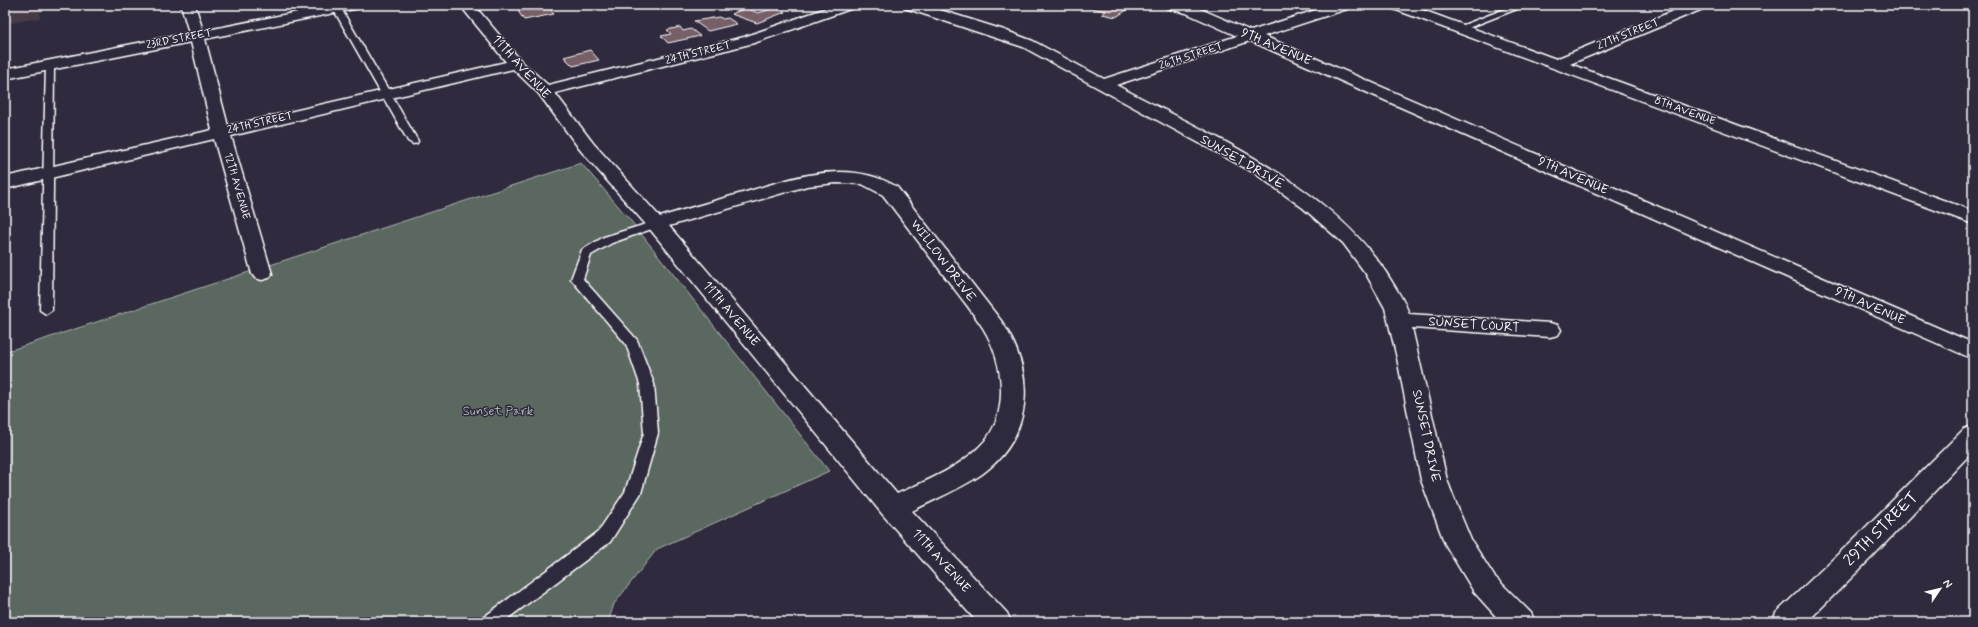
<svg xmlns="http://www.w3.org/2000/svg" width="1978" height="627" font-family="Mynerve,sans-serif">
<rect width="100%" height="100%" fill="#2f2a3d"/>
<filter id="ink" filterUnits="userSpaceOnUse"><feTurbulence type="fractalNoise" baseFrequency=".025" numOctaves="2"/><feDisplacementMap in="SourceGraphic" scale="8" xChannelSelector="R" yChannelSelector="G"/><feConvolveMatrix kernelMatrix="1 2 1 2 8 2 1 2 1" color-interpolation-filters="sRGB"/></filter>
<g filter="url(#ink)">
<!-- built -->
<path fill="#453a4a" d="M5 5H41L40 18 5 24Z"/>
<!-- green -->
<path fill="#5a685f" stroke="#acb4af" d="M581 163 631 221 829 471 657 549 614 604 608 622H5V352Z"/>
<!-- building -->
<path fill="#775e67" stroke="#fff" d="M510 5H536L514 9Z
M1095 5H1117L1130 8 1116 17 1102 14 1106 11 1091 8Z
M538 7 540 10 549 8 554 14 524 20 518 11Z
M746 8 758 13 775 8 785 12 757 23 731 14Z
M719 17 723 19 728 18 737 24 708 31 694 21Z
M680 27 683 31 691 29 700 36 668 43 661 36 671 34 667 30Z
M590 50 599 60 573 66 564 57Z"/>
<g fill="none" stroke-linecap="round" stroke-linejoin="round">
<!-- service casing -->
<g stroke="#fff" stroke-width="3">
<path id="service" d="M331 5H339L418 141 417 143 413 144 408 141Z
M1515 5H1527L1463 30H1457L1456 28Z
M50 62 54 65 52 310 46 314 40 310 46 65Z
M656 221 660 222 662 224 660 226 612 243 591 255 583 279 637 340 654 384 658 433 641 493 610 542 503 622H481L484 617 598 532 625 492 644 433 640 384 626 344 571 279 582 250 604 237Z"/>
</g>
<!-- minor casing -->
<g stroke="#fff" stroke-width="3">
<path id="minor" d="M181 5H195L203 31 333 5H361L359 8 354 9 205 39 228 126 506 62 460 5H474L521 61 548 85 744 37 835 5H855L853 8 754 43 555 93 593 143 660 217C689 208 717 200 746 192 795 177 849 158 897 187L1002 322C1036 373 1034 436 982 474 960 489 935 499 912 511L1007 613 1011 622H977L883 515 649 228 581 151 539 94 513 69 231 136 272 274 269 278 262 280 255 278 252 274 214 139 5 189V177L212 130 191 42 5 79V69L189 33ZM836 183 862 184 883 195C902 220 921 245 940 270 954 289 970 308 983 328 1004 362 1011 416 980 446 957 469 926 481 897 494L669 226 807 186Z
M903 5H924L1004 30 1033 41 1104 79 1237 36 1186 13 1167 8 1165 5H1188L1196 7 1251 31 1331 5H1352L1350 8 1264 36 1973 343V359L1250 41 1116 85C1210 135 1336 187 1392 282 1398 292 1405 302 1409 314L1550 323 1558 325 1561 330 1558 335 1550 337 1412 328 1447 480 1459 511 1471 540 1494 576 1531 613 1535 622H1501L1474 592 1445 544 1421 480 1397 358 1385 308 1366 274 1343 243 1303 208 1256 174 1023 47 905 8Z
M1389 5H1409L1556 59 1688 5H1707L1705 8 1570 64 1973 211V224L1391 8Z
M1973 426V451L1873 556 1807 622H1772L1776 613 1853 540 1964 429Z"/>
</g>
<!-- service -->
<use href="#service" fill="#2f2a3d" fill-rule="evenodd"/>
<!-- minor -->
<use href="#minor" fill="#2f2a3d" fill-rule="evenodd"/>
</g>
</g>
<g text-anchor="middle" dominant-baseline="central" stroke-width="3" stroke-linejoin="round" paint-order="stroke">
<!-- far-street labels -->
<g font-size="11" fill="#fff" stroke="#2f2a3d">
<text transform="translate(1628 34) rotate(-22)">27TH STREET</text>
<text transform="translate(179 39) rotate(-11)">23RD STREET</text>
<text transform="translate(698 53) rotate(-14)">24TH STREET</text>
<text transform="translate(1191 56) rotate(-18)">26TH STREET</text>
<text transform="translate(1685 111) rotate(20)">8TH AVENUE</text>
<text transform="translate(260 123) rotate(-13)">24TH STREET</text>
<text transform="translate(237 186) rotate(74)">12TH AVENUE</text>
</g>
<!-- street labels -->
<g font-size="13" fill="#fff" stroke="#2f2a3d">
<text transform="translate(1276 47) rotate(23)">9TH AVENUE</text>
<text transform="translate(521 67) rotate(48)">11TH AVENUE</text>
<text transform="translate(1242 162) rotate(30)">SUNSET DRIVE</text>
<text transform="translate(1573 176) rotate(24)">9TH AVENUE</text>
<text transform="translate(943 261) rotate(53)">WILLOW DRIVE</text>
<text transform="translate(1870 306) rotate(24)">9TH AVENUE</text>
<text transform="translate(731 314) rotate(50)">11TH AVENUE</text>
<text transform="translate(1474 325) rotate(4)">SUNSET COURT</text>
<text transform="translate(1426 436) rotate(78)">SUNSET DRIVE</text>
<text transform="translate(941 561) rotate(48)">11TH AVENUE</text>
</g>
<!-- park labels -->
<g font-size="13" fill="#acb4af" stroke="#2f2a3d">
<text x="498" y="411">Sunset Park</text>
</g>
<!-- near-street labels -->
<g font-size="16" fill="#fff" stroke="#2f2a3d">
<text transform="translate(1881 529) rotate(-45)">29TH STREET</text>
</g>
</g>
<!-- margin -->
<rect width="1978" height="627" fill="none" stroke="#2f2a3d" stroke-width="20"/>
<rect x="10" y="10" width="1958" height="607" fill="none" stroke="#fff" stroke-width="1.5" filter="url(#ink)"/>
<!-- north arrow -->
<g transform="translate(1940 589) rotate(55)" stroke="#2f2a3d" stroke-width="3" paint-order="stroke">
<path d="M0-3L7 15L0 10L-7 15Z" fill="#ffffff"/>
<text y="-6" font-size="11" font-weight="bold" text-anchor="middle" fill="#ffffff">N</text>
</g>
</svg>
